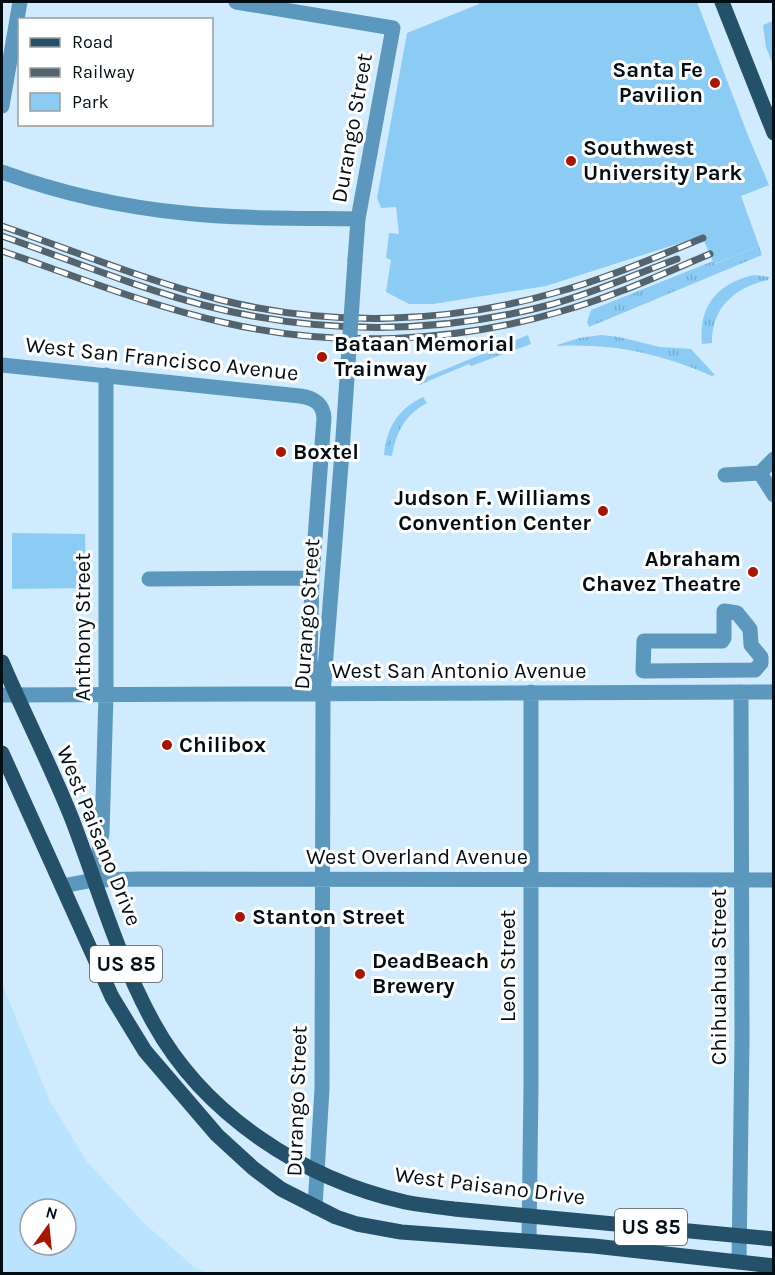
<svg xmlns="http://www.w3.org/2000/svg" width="775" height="1275" font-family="Karla,sans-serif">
<defs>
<pattern id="grass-tufts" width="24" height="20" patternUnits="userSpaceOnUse" patternTransform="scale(1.5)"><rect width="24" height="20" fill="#8bcbf4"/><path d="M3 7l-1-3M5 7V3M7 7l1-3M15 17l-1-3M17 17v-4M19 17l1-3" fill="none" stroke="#76add0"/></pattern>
</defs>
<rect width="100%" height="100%" fill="#d0ebfd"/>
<!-- built -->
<path fill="#bae3ff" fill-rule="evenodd" d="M2 984 50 1101 87 1162 144 1223 194 1267 207 1273H2ZM30 1209H66V1245H30Z"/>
<!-- grass -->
<path fill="url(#grass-tufts)" d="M759 246 762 255 589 327 587 322 591 310 713 261 715 264Z
M754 275 769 277 768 280C735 287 711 308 712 343L702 344C698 306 718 283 754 275Z
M528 335 531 344 471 366 469 364 419 385 417 381Z
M601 335 619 337 660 347 691 349 715 375 712 376C662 354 613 343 558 346L557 345 579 338Z
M423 397 427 403C405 415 396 432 392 456L384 455C387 427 397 410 423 397Z"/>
<!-- park -->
<path fill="#8bcbf4" d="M479 2H697L749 138 769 185 741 196 759 246 714 264 702 236 546 286 433 304H409L386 292 391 260 386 258 389 233 399 234 396 207 381 208 377 198 407 33 479 4Z
M773 21V65L766 47 763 25Z
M12 533 85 534 86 588 12 589Z"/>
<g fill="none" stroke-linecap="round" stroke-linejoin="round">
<!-- minor -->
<path stroke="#5c98be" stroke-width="15" d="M236 2 393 28 358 219 355 260
M2 106 20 2
M2 172C60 193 122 207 184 213 241 219 301 218 358 219
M2 365 300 396C314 398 323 403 324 418L312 578 310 658 312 677 323 694
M760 473 774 495
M725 475 760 473 774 459
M149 579 312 578
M724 611 737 613 750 629 751 645 761 657V663L755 670 643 671 644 641H722L724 638Z
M2 695 774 692
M94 880 102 833 106 695V375
M62 886 94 880 140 879 774 880
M315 1207 322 1089 323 694 342 452
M529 1240 531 1085V692
M739 1262 742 1040 741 692"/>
<!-- major -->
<path stroke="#25506a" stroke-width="15" d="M722 2 774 133
M2 662C24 714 51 766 72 819 98 887 118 958 153 1022 204 1115 303 1179 405 1202 421 1205 438 1207 454 1209L774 1239
M2 753 112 997 145 1051 217 1135 253 1168 281 1189 336 1217 357 1224 401 1232 594 1246 774 1266"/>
<!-- rail casing -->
<g stroke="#53646f" stroke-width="7">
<path id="rail" d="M2 226C74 251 147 281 221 300 330 327 446 324 554 293 605 279 654 258 703 238
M2 236C68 259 135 287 203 305 318 335 439 335 553 304 596 292 636 274 677 259
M2 251C75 276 149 306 226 323 336 348 454 343 562 311 613 297 662 274 710 254"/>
</g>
<!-- rail -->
<use href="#rail" stroke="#fff" stroke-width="4.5" stroke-dasharray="14" stroke-linecap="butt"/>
<!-- minor-bridge -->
<path stroke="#5c98be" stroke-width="15" d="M342 452 355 260"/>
</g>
<!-- markers -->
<g fill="#a71503" stroke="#fff" stroke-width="2">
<circle cx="715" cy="83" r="6"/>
<circle cx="571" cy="161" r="6"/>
<circle cx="322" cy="357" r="6"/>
<circle cx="281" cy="452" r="6"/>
<circle cx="603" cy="511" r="6"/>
<circle cx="753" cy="572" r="6"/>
<circle cx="167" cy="745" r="6"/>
<circle cx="240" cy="917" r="6"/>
<circle cx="360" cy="974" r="6"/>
</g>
<g text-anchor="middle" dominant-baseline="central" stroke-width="6" stroke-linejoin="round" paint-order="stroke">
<!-- shield labels -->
<g fill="#fff" stroke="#4f565a" stroke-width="1.5">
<rect x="90" y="946" width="72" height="36" rx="4.5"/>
<rect x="615" y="1209" width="72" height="36" rx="4.5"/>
</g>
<g font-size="21" font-weight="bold" fill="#030d14">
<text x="126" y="964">US 85</text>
<text x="651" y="1227">US 85</text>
</g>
<!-- poi labels -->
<g font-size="22" font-weight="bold" fill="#030d14" stroke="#fff" text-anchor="start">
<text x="703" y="70" text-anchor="end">Santa Fe<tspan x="703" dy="25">Pavilion</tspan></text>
<text x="583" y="148">Southwest<tspan x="583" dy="25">University Park</tspan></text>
<text x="334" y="344">Bataan Memorial<tspan x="334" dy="25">Trainway</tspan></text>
<text x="293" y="452">Boxtel</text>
<text x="591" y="498" text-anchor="end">Judson F. Williams<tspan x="591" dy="25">Convention Center</tspan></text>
<text x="741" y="559" text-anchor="end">Abraham<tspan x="741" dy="25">Chavez Theatre</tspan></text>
<text x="179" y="745">Chilibox</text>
<text x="252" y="917">Stanton Street</text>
<text x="372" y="961">DeadBeach<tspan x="372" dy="25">Brewery</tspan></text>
</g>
<!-- street labels -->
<g font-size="22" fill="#030d14" stroke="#fff">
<text transform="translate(352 128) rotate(-80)">Durango Street</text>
<text transform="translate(162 359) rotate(6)">West San Francisco Avenue</text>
<text transform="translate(307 614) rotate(-86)">Durango Street</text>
<text transform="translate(83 627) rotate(-90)">Anthony Street</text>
<text x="459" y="671">West San Antonio Avenue</text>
<text transform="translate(99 836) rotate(68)">West Paisano Drive</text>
<text x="417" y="857">West Overland Avenue</text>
<text transform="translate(508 966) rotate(-90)">Leon Street</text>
<text transform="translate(719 977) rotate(-90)">Chihuahua Street</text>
<text transform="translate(297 1101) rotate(-88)">Durango Street</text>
<text transform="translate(490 1186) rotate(7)">West Paisano Drive</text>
</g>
</g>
<!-- border -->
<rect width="775" height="1275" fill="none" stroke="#030d14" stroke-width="6"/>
<!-- legend -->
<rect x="18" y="18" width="195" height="108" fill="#ffffff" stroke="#9a9ea1" stroke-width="1.5"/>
<rect x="30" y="38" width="30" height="9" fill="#25506a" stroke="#9a9ea1" stroke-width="1.5"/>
<text x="72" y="48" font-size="18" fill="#030d14">Road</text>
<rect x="30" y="68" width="30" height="9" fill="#53646f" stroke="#9a9ea1" stroke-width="1.5"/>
<text x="72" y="78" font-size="18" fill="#030d14">Railway</text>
<rect x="30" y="93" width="30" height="18" fill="#8bcbf4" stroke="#9a9ea1" stroke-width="1.5"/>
<text x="72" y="108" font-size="18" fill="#030d14">Park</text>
<!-- north arrow -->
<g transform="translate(48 1227) rotate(15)"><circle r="28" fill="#ffffff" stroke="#9a9ea1" stroke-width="1.5"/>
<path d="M0-4.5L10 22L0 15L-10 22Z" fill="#a71503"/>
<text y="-9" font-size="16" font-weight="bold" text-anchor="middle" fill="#030d14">N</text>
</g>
</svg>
